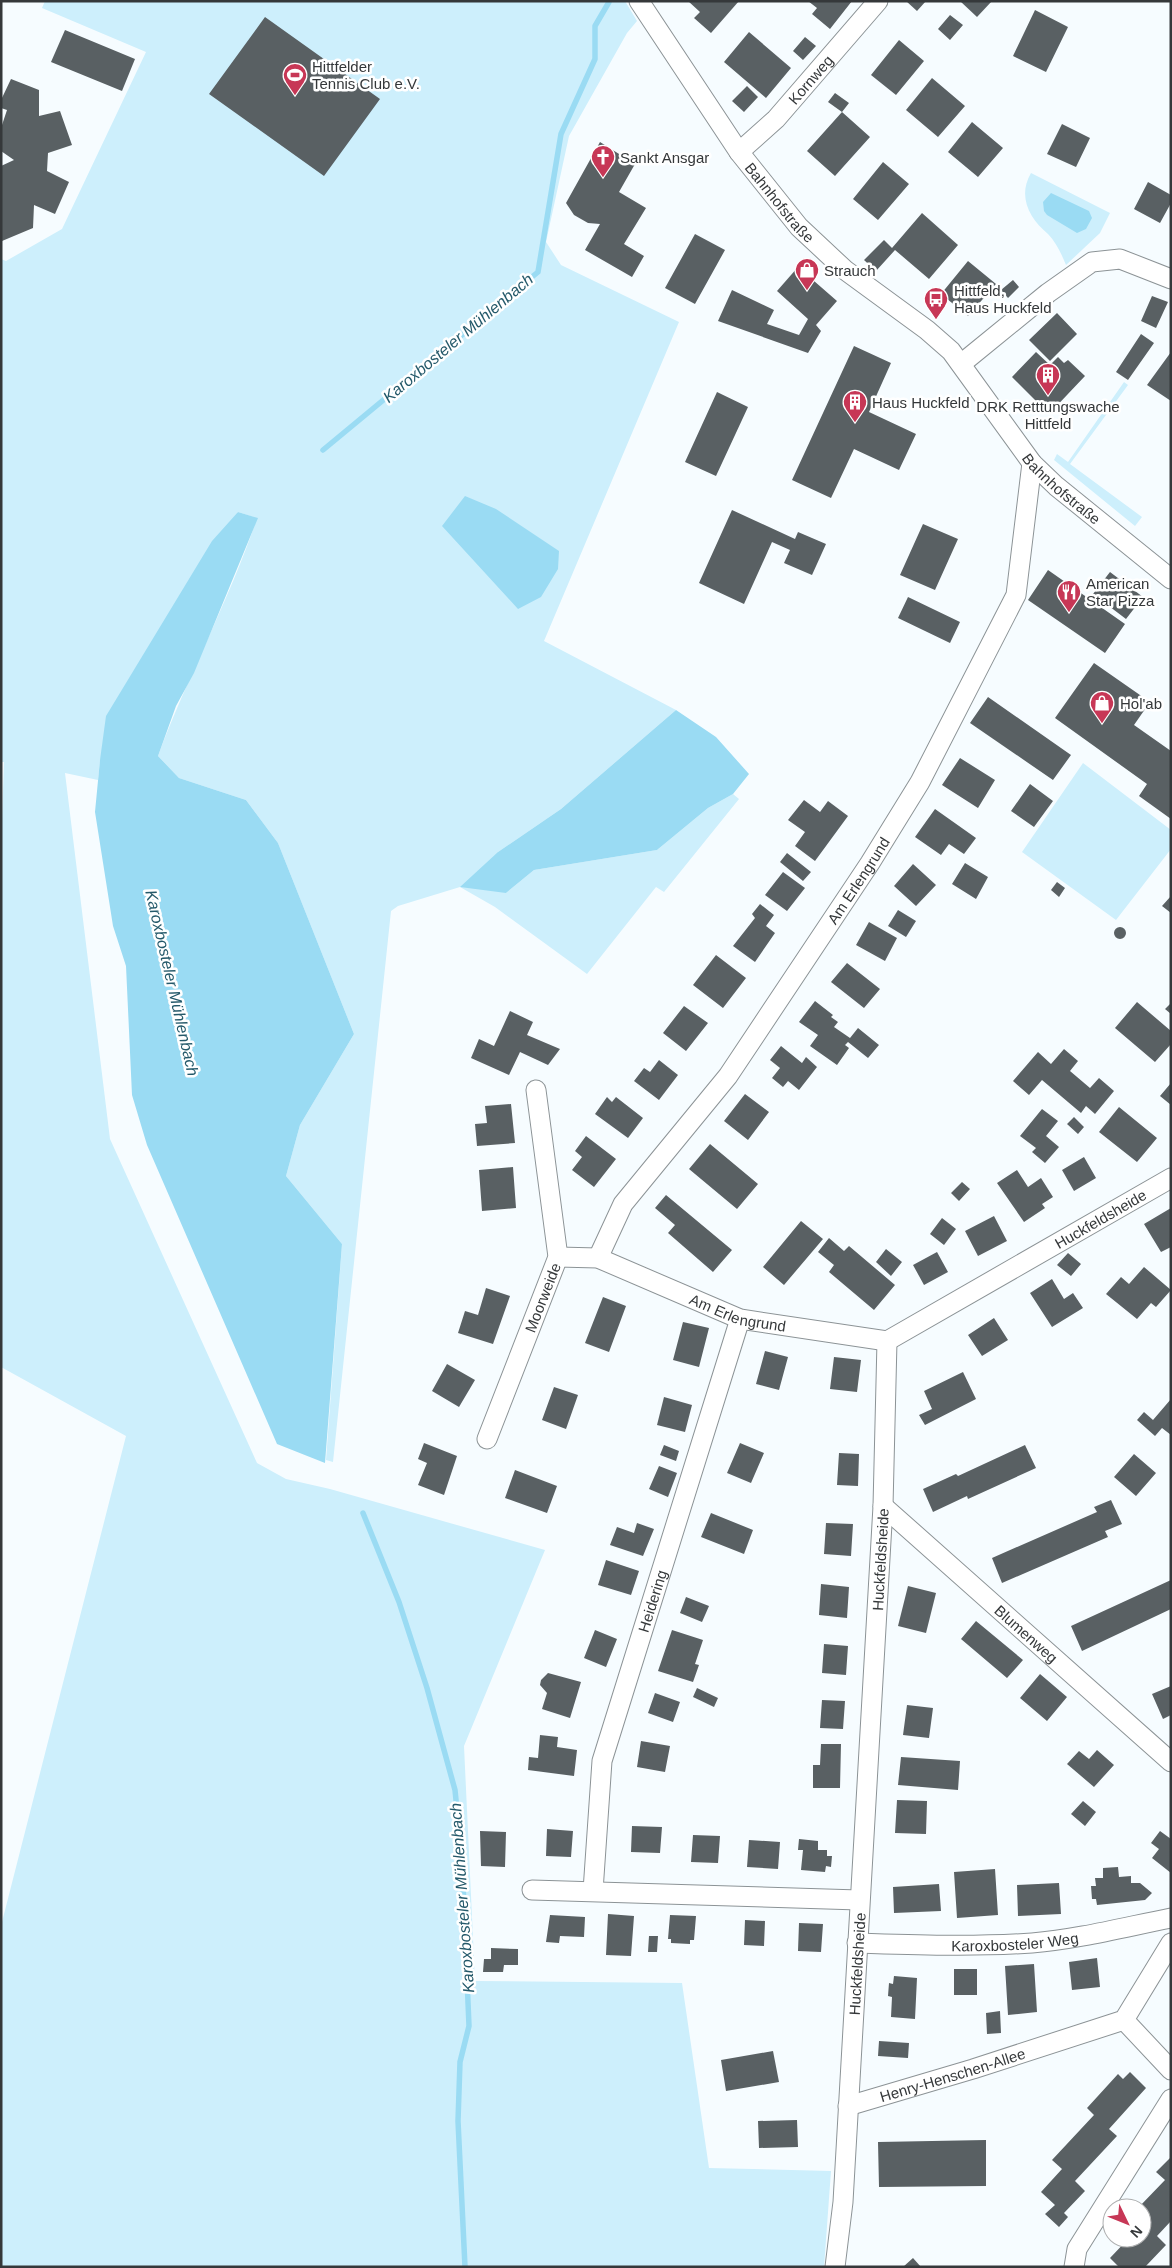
<svg xmlns="http://www.w3.org/2000/svg" width="1172" height="2268" font-family="Helvetica,sans-serif">
<rect width="100%" height="100%" fill="#f6fcff"/>
<!-- green -->
<path fill="#cdeffc" d="M45 1H625L637 21 627 33 569 136 546 242 561 265 679 322 544 641 676 710 561 809 498 852 506 893 534 870 657 850 708 808 733 794 739 799 664 892 656 887 587 974 495 907 460 887 398 906 391 911 333 1462 326 1460 342 1244 286 1176 300 1125 354 1034 278 843 246 800 179 778 158 756C188 675 230 599 257 518L238 512 100 760 98 780 65 773 110 1139 257 1463 286 1479 330 1489 545 1550 464 1746 475 1981 682 1983 709 2168 831 2171 824 2267H1V1926L126 1436 1 1367V847L4 762H1V259L6 261 62 229 146 52 42 8Z
M1031 173 1110 213 1100 233 1066 265C1062 255 1056 242 1048 234 1030 219 1017 197 1031 173Z
M1124 382 1128 385 1070 464 1142 517 1135 526 1054 460 1057 454 1068 462Z
M1083 763 1171 830V849L1116 920 1022 852Z"/>
<!-- water -->
<path fill="#9adbf3" d="M1051 193 1089 211 1092 218 1086 229 1077 233 1047 215 1044 211 1043 202Z
M465 496 496 509 559 551 558 569 541 597 518 609 442 526Z
M238 512 258 518 194 673 176 706 158 756 179 778 246 800 278 843 354 1034 300 1125 286 1176 342 1244 325 1463 277 1444 147 1145 132 1095 126 966 113 926 95 812 100 760 106 716 212 541Z
M676 710 716 737 749 774 733 794 708 808 657 850 534 870 506 893 460 887 498 852 561 809Z"/>
<g fill="none" stroke-linecap="round" stroke-linejoin="round">
<!-- stream -->
<path stroke="#9adbf3" stroke-width="5.5" d="M323 450 538 272 561 134 595 59V26L609 2
M363 1513 399 1602 427 1688 455 1790 462 1860 469 2026 460 2062 458 2121 465 2267"/>
</g>
<!-- building -->
<path fill="#596063" d="M688 1H739L711 33 694 18 700 12Z
M808 1H852L830 29 812 14 817 8Z
M906 1H926L917 11Z
M960 1H992L977 17Z
M1035 10 1068 27 1046 72 1013 56Z
M950 15 963 25 950 40 938 29Z
M265 17 380 99 324 176 209 94Z
M65 30 135 59 122 91 51 62Z
M749 32 791 68 766 98 724 62Z
M805 37 816 46 803 60 793 51Z
M899 40 924 61 896 95 871 75Z
M932 78 965 106 938 137 906 110Z
M11 79 39 90V116L60 111 72 145 48 153 47 171 69 182 55 214 34 205 33 228 2 241 1 166 14 160 1 151V128L7 110 1 108V100Z
M747 86 758 97 744 112 732 101Z
M835 93 849 103 842 112 828 102Z
M842 112 870 137 835 176 807 151Z
M972 122 1003 148 978 177 948 152Z
M1062 124 1090 138 1076 167 1047 154Z
M600 142 635 164 619 192 646 208 624 244 644 256 632 277 585 250 600 224 588 223 574 215 566 203Z
M883 162 909 184 878 220 853 199Z
M1148 182 1171 195V203L1160 223 1134 209Z
M922 213 958 245 929 279 895 250 876 271 864 260 884 240 892 248Z
M695 234 725 250 695 304 665 288Z
M968 261 996 284 968 316 941 294Z
M798 267 837 301 816 325 821 331 808 353 718 321 732 290 774 310 767 324 799 335 808 319 777 291Z
M1013 280 1019 287 1008 298 1001 290Z
M1152 296 1168 302 1156 328 1141 321Z
M1057 313 1077 334 1050 361 1029 340Z
M1141 334 1154 343 1128 380 1116 372Z
M854 346 891 363 869 412 916 434 899 470 854 449 831 498 792 480Z
M1036 352 1050 365 1058 357 1064 363 1068 360 1085 376 1049 414 1012 377Z
M1171 352V401L1147 385Z
M717 392 748 407 716 476 685 462Z
M732 510 795 539 798 532 826 544 812 575 784 563 790 550 772 542 744 604 699 583Z
M923 524 958 539 935 590 900 575Z
M1048 570 1125 624 1105 653 1028 600Z
M1110 572 1143 597 1126 619 1093 594Z
M908 597 960 622 950 643 898 618Z
M1094 663 1150 702 1134 725 1171 751V819L1139 796 1147 784 1055 718Z
M988 697 1071 755 1053 780 970 723Z
M960 758 995 780 978 808 942 785Z
M1030 784 1053 801 1034 827 1011 811Z
M804 800 820 812 828 801 848 816 815 861 795 846 805 832 788 820Z
M935 809 976 838 964 854 949 844 941 855 915 837Z
M787 853 811 872 803 881 780 862Z
M965 863 988 877 976 899 952 884Z
M913 864 936 885 916 906 894 886Z
M783 872 805 888 787 911 765 895Z
M1057 882 1065 888 1059 897 1051 890Z
M1171 896V913L1162 906Z
M760 904 774 915 766 926 775 933 755 962 733 946 755 918 752 914Z
M898 910 916 921 906 937 888 926Z
M869 922 897 938 885 961 856 945Z
M1114 933a6 6 0 1 1 12 0a6 6 0 1 1-12 0Z
M716 955 746 978 723 1008 693 985Z
M847 963 880 989 864 1008 831 982Z
M815 1001 833 1015 831 1017 838 1022 834 1027 850 1038 858 1028 879 1045 868 1058 848 1042 845 1045 849 1048 837 1065 810 1046 818 1035 799 1022Z
M1137 1002 1171 1031V1044L1155 1062 1115 1028Z
M1171 1003V1014L1165 1009Z
M684 1006 708 1023 686 1051 663 1033Z
M510 1011 533 1022 527 1035 560 1049 548 1065 520 1052 509 1075 471 1058 479 1039 494 1046Z
M781 1046 802 1063 806 1057 817 1067 799 1090 788 1081 783 1087 772 1078 780 1068 770 1060Z
M1064 1049 1078 1061 1070 1071 1090 1088 1099 1078 1114 1091 1095 1114 1086 1106 1081 1113 1042 1080 1029 1095 1013 1081 1038 1052 1051 1064Z
M659 1060 678 1075 659 1100 634 1081 644 1068 650 1072Z
M1171 1083V1105L1160 1096Z
M745 1094 769 1112 748 1140 724 1121Z
M607 1097 612 1102 616 1097 643 1118 628 1138 595 1114Z
M511 1104 515 1143 477 1146 475 1124 487 1123 485 1106Z
M1119 1107 1157 1138 1137 1162 1099 1132Z
M1042 1109 1058 1121 1046 1136 1059 1147 1045 1163 1032 1152 1036 1148 1020 1136Z
M1074 1117 1084 1127 1078 1134 1067 1124Z
M586 1136 616 1159 594 1187 572 1170 582 1157 575 1151Z
M710 1144 758 1184 737 1209 689 1169Z
M1084 1157 1096 1178 1074 1191 1062 1170Z
M513 1167 516 1208 482 1211 479 1170Z
M1017 1170 1028 1187 1041 1178 1053 1197 1042 1204 1045 1208 1024 1222 997 1183Z
M962 1182 970 1189 959 1201 951 1193Z
M666 1195 732 1250 713 1272 668 1233 675 1225 655 1208Z
M1171 1208V1247L1161 1252 1144 1224Z
M994 1216 1007 1241 978 1256 965 1231Z
M942 1218 956 1229 944 1245 930 1234Z
M801 1221 823 1239 784 1285 763 1267Z
M829 1238 844 1251 849 1246 895 1285 874 1310 829 1272 834 1265 818 1252Z
M886 1249 902 1262 891 1276 876 1262Z
M937 1252 948 1272 924 1285 913 1265Z
M1068 1253 1081 1264 1071 1276 1057 1265Z
M1144 1267 1171 1290 1156 1307 1151 1303 1137 1319 1106 1294 1121 1277 1129 1284Z
M1052 1279 1064 1299 1073 1293 1083 1308 1052 1327 1030 1293Z
M486 1288 510 1296 493 1344 458 1333 465 1311 478 1315Z
M603 1297 626 1306 609 1352 585 1343Z
M994 1318 1008 1340 982 1356 968 1335Z
M683 1322 709 1328 699 1367 673 1360Z
M765 1351 788 1357 779 1390 756 1384Z
M834 1357 861 1360 857 1392 830 1389Z
M447 1364 475 1380 459 1407 432 1391Z
M963 1372 976 1399 925 1425 919 1415 932 1409 924 1391Z
M554 1387 578 1395 566 1429 542 1420Z
M664 1397 692 1405 685 1432 657 1425Z
M1171 1399V1435L1162 1428 1155 1436 1137 1420 1144 1412 1153 1420Z
M424 1443 457 1456 444 1495 418 1485 427 1463 418 1459Z
M740 1443 764 1453 751 1483 727 1473Z
M664 1445 679 1451 676 1461 660 1455Z
M1025 1445 1036 1468 968 1499 967 1496 933 1512 923 1489 956 1474 958 1476Z
M839 1453 859 1454 858 1486 837 1485Z
M1134 1454 1156 1473 1136 1496 1114 1477Z
M659 1466 677 1473 668 1497 649 1489Z
M515 1470 557 1486 547 1513 505 1498Z
M1111 1500 1122 1524 1105 1531 1108 1537 1002 1583 992 1558 1097 1512 1094 1507Z
M711 1513 753 1530 744 1554 701 1537Z
M637 1523 654 1529 643 1556 610 1545 617 1527 634 1533Z
M826 1523 853 1524 851 1556 824 1554Z
M606 1560 639 1571 631 1595 598 1585Z
M1171 1580V1609L1082 1651 1071 1626Z
M821 1584 849 1587 847 1618 819 1615Z
M908 1586 936 1593 926 1633 898 1626Z
M686 1597 709 1606 702 1622 680 1613Z
M976 1621 1023 1660 1007 1678 961 1639Z
M595 1630 617 1639 606 1667 584 1658Z
M672 1630 703 1640 695 1664 699 1665 693 1682 658 1671Z
M824 1644 848 1646 846 1675 822 1673Z
M548 1673 581 1682 570 1718 542 1709 547 1693 540 1685 541 1680Z
M1040 1674 1067 1697 1047 1721 1020 1698Z
M1171 1686V1715L1163 1719 1152 1694Z
M697 1688 718 1698 714 1707 693 1697Z
M655 1693 680 1702 673 1722 648 1713Z
M822 1700 845 1701 843 1729 820 1728Z
M907 1705 933 1708 929 1738 903 1735Z
M540 1735 558 1737 557 1747 577 1750 574 1776 528 1770 529 1757 538 1758Z
M641 1741 670 1746 665 1772 637 1767Z
M821 1744H841L840 1788H813V1765H820Z
M1097 1750 1114 1765 1094 1787 1067 1764 1079 1751 1089 1759Z
M901 1757 960 1761 958 1790 898 1785Z
M897 1800 927 1801 926 1834 895 1833Z
M1083 1801 1096 1812 1085 1826 1071 1814Z
M632 1826 662 1827 660 1853 631 1852Z
M547 1829 573 1831 571 1857 546 1856Z
M480 1831 506 1832 505 1867 481 1866Z
M1160 1831 1171 1839V1873L1152 1858 1159 1849 1151 1843Z
M693 1835 720 1836 718 1863 691 1862Z
M799 1839 818 1841V1850H827V1856H832L831 1867 826 1866 825 1872 801 1870 803 1850H798Z
M749 1840 780 1842 778 1869 747 1867Z
M1118 1867 1119 1877 1131 1876V1883H1140L1152 1893 1145 1900 1097 1905 1096 1899H1092L1091 1886H1096L1095 1878H1103V1868Z
M995 1869 998 1915 957 1918 954 1872Z
M1059 1883 1061 1914 1018 1916 1017 1885Z
M939 1884 941 1911 894 1913 893 1887Z
M608 1914 634 1916 631 1956 606 1955Z
M550 1915 585 1917 584 1937 560 1936 559 1943 546 1942Z
M670 1915 696 1916 694 1940H690V1944L671 1943V1939H668Z
M745 1920 765 1921 764 1946 744 1945Z
M799 1923 823 1924 821 1952 798 1951Z
M649 1936H658L657 1952H648Z
M491 1948 518 1949V1965H504L503 1972H483L484 1959H491Z
M1097 1958 1100 1987 1072 1990 1069 1962Z
M1034 1964 1037 2012 1008 2015 1005 1966Z
M954 1969H977V1995H954Z
M894 1976 917 1978 915 2019 891 2017 892 1997 888 1996 889 1983 893 1984Z
M1000 2011 1001 2033 987 2034 986 2013Z
M879 2041 909 2043 908 2058 878 2056Z
M773 2051 779 2082 726 2091 721 2060Z
M1130 2072 1146 2088 1109 2129 1117 2136 1075 2181 1085 2191 1064 2213 1068 2217 1059 2227 1045 2214 1055 2205 1041 2192 1062 2169 1052 2160 1094 2115 1087 2108 1118 2074 1123 2079Z
M797 2120 798 2147 759 2148 758 2121Z
M986 2140V2186L879 2187 878 2142Z
M1171 2157V2221L1157 2236 1166 2245 1145 2267H1119L1110 2258 1129 2238H1142V2208H1138L1165 2180 1156 2172Z
M913 2258 921 2267H903Z"/>
<g fill="none" stroke-linecap="round" stroke-linejoin="round">
<!-- street casing -->
<g stroke="#8c9396" stroke-width="21">
<g id="street">
<path id="s1" d="M639 1 739 152 799 227 845 270 927 330 951 351 1032 463 1056 486 1171 579"/>
<path id="s2" d="M739 152 776 119 878 1"/>
<path d="M961 364 1048 293 1092 262 1120 259 1171 279"/>
<path id="s3" d="M558 1257 598 1258 740 1319 887 1341"/>
<path id="s4" d="M598 1258 623 1204 728 1076 870 863 920 782 1016 595 1032 463"/>
<path id="s5" d="M887 1341 1171 1178"/>
<path id="s6" d="M487 1439 558 1257 536 1090"/>
<path id="s7" d="M883 1506 1171 1762"/>
<path d="M532 1890 859 1900"/>
<path id="s8" d="M593 1891 602 1761 740 1319"/>
<path id="s9" d="M857 1943C915 1945 974 1947 1032 1943 1079 1939 1125 1927 1171 1918"/>
<path d="M1124 2020 1171 2070"/>
<path id="s10" d="M848 2106 973 2069 1124 2020 1171 1943"/>
<path id="s11" d="M835 2267 843 2202 883 1506 887 1341"/>
<path d="M1074 2267 1077 2249 1171 2099"/>
</g>
</g>
<!-- street -->
<use href="#street" stroke="#fff" stroke-width="19"/>
</g>
<!-- icons -->
<defs>
<g id="stadium-pin" transform="scale(1.25)"><path d="M0 17L-7.5 6A9.5 9.5 0 1 1 7.5 6Z" fill="#c73756" stroke="#fff"/><path d="M0-5a6.5 5 0 1 0 0 10a6.5 5 0 1 0 0-10ZM-3.5-1.8h7v3.6h-7Z" fill="#fff"/></g>
<g id="church-pin" transform="scale(1.25)"><path d="M0 17L-7.5 6A9.5 9.5 0 1 1 7.5 6Z" fill="#c73756" stroke="#fff"/><path d="M-1.2-6h2.4v3.5h3.3v2.4h-3.3V6h-2.4V-.1h-3.3v-2.4h3.3Z" fill="#fff"/></g>
<g id="shop-pin" transform="scale(1.25)"><path d="M0 17L-7.5 6A9.5 9.5 0 1 1 7.5 6Z" fill="#c73756" stroke="#fff"/><path d="M-5-2.5h2.3a2.7 3.5 0 0 1 5.4 0H5L5.5 6h-11ZM-1.5-2.5h3a1.5 2.3 0 0 0-3 0Z" fill="#fff"/></g>
<g id="bus-pin" transform="scale(1.25)"><path d="M0 17L-7.5 6A9.5 9.5 0 1 1 7.5 6Z" fill="#c73756" stroke="#fff"/><path d="M-5-6H5V4H4V6H2V4H-2V6H-4V4H-5ZM-3.5-4V0h7V-4ZM-3.5 1.2v1.5H-2V1.2ZM2 1.2v1.5H3.5V1.2Z" fill="#fff"/></g>
<g id="building-pin" transform="scale(1.25)"><path d="M0 17L-7.5 6A9.5 9.5 0 1 1 7.5 6Z" fill="#c73756" stroke="#fff"/><path d="M-4-6H4V6H1V3H-1V6H-4ZM-2.5-4.3h1.7v1.8h-1.7ZM.8-4.3h1.7v1.8H.8ZM-2.5-1h1.7V.8h-1.7ZM.8-1h1.7V.8H.8Z" fill="#fff"/></g>
<g id="restaurant-pin" transform="scale(1.25)"><path d="M0 17L-7.5 6A9.5 9.5 0 1 1 7.5 6Z" fill="#c73756" stroke="#fff"/><path d="M-5-6h1v4h1v-4h1v4h1v-4h1v5L-1.5 .5V6h-2V.5L-5-1ZM5-6V6H3V1.5H1.5Q1.5-4 5-6Z" fill="#fff"/></g>
</defs>
<g fill-rule="evenodd">
<use href="#stadium-pin" x="295" y="75"/>
<use href="#church-pin" x="603" y="157"/>
<use href="#shop-pin" x="807" y="270"/>
<use href="#bus-pin" x="936" y="299"/>
<use href="#building-pin" x="1048" y="375"/>
<use href="#building-pin" x="855" y="402"/>
<use href="#restaurant-pin" x="1069" y="592"/>
<use href="#shop-pin" x="1102" y="703"/>
</g>
<g text-anchor="middle" dominant-baseline="central" stroke-width="5" stroke-linejoin="round" paint-order="stroke">
<!-- poi labels -->
<g font-size="15" fill="#35383a" stroke="#fff" text-anchor="start">
<text x="312" y="66">Hittfelder<tspan x="312" dy="17">Tennis Club e.V.</tspan></text>
<text x="620" y="157">Sankt Ansgar</text>
<text x="824" y="270">Strauch</text>
<text x="954" y="290">Hittfeld,<tspan x="954" dy="17">Haus Huckfeld</tspan></text>
<text x="872" y="402">Haus Huckfeld</text>
<text x="1048" y="406" text-anchor="middle">DRK Retttungswache<tspan x="1048" dy="17">Hittfeld</tspan></text>
<text x="1086" y="583">American<tspan x="1086" dy="17">Star Pizza</tspan></text>
<text x="1120" y="703">Hol'ab</text>
</g>
<!-- street labels -->
<g font-size="15" fill="#35383a" stroke="#fff">
<text stroke="none"><textPath href="#s2" startOffset="102">Kornweg</textPath></text>
<text stroke="none"><textPath href="#s1" startOffset="246">Bahnhofstraße</textPath></text>
<text stroke="none"><textPath href="#s1" startOffset="651">Bahnhofstraße</textPath></text>
<text stroke="none"><textPath href="#s4" startOffset="460">Am Erlengrund</textPath></text>
<text stroke="none"><textPath href="#s5" startOffset="246">Huckfeldsheide</textPath></text>
<text stroke="none"><textPath href="#s6" startOffset="152">Moorweide</textPath></text>
<text stroke="none"><textPath href="#s3" startOffset="191">Am Erlengrund</textPath></text>
<text stroke="none"><textPath href="#s11" startOffset="709">Huckfeldsheide</textPath></text>
<text stroke="none"><textPath href="#s8" startOffset="298">Heidering</textPath></text>
<text stroke="none"><textPath href="#s7" startOffset="192">Blumenweg</textPath></text>
<text stroke="none"><textPath href="#s9" startOffset="158">Karoxbosteler Weg</textPath></text>
<text stroke="none"><textPath href="#s11" startOffset="304">Huckfeldsheide</textPath></text>
<text stroke="none"><textPath href="#s10" startOffset="109">Henry-Henschen-Allee</textPath></text>
</g>
<!-- water labels -->
<g font-size="16" font-style="italic" fill="#24596a" stroke="#fff">
<text transform="translate(458 338) rotate(-40)">Karoxbosteler Mühlenbach</text>
<text transform="translate(172 983) rotate(77)">Karoxbosteler Mühlenbach</text>
<text transform="translate(462 1898) rotate(-94)">Karoxbosteler Mühlenbach</text>
</g>
</g>
<!-- border -->
<rect width="1172" height="2268" fill="none" stroke="#35383a" stroke-width="5"/>
<!-- north arrow -->
<g transform="translate(1127 2223) rotate(133)"><circle r="24" fill="#ffffff" stroke="#aeafb0"/>
<path d="M0-4L9 19L0 12L-9 19Z" fill="#c73756"/>
<text y="-8" font-size="14" font-weight="bold" text-anchor="middle" fill="#35383a">N</text>
</g>
</svg>
